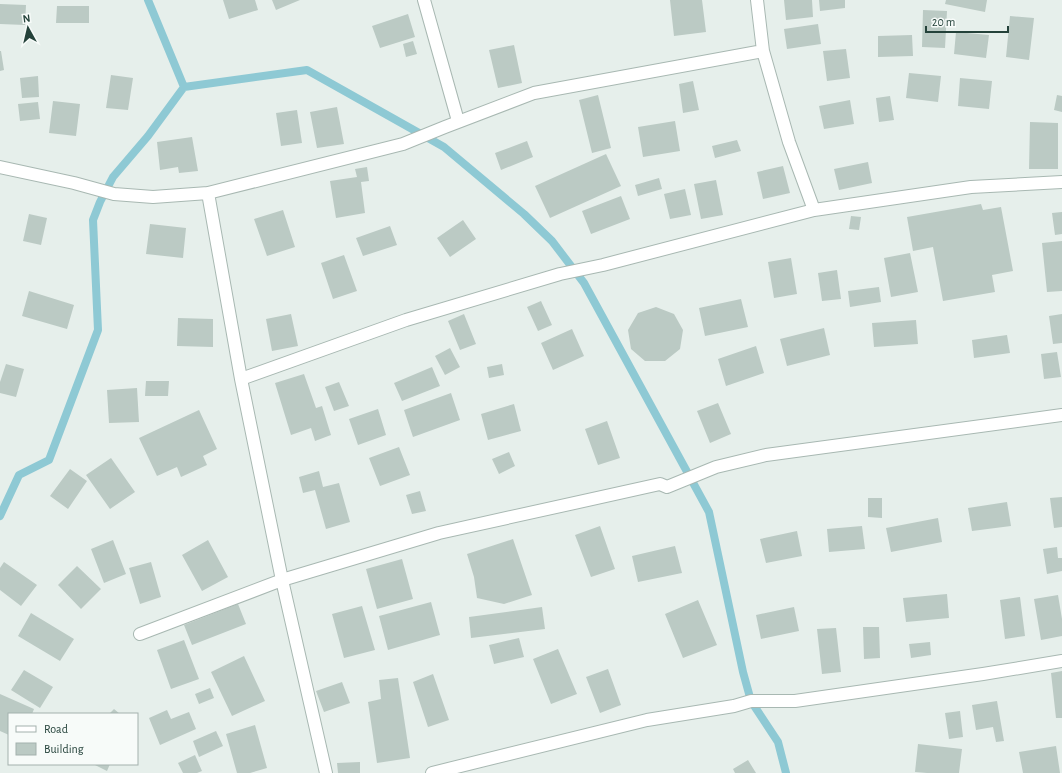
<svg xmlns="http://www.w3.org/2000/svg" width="1062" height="773" font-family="'Alegreya Sans',sans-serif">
<rect width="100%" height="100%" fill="#e6efeb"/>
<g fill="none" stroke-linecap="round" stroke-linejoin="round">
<!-- stream -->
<path stroke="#8ec9d4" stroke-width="8" d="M148 0 184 87
M0 516 19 475 49 460 98 330 93 220 100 202 113 177 148 136 184 87 307 70 444 147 524 214 552 241 584 283 709 512 743 672 751 701 778 742 786 773"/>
</g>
<!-- building -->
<path fill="#bbcac4" d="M223 0H255L258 10 229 19Z
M272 0H300L276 10Z
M670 0H702L706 32 674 36Z
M784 0H812L813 17 786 20Z
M819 0H845V8L820 11Z
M946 0H987L985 12 945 4Z
M0 4 26 5 25 25 0 24Z
M57 6H89V23H56Z
M923 10 947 11 945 48 922 47Z
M408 14 415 37 380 48 372 26Z
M1010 16 1034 18 1029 60 1006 57Z
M818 24 821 44 787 49 784 29Z
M956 32 989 35 986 58 954 54Z
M912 35 913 56 878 57V36Z
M413 41 417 54 406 57 403 44Z
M514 45 522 83 498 88 489 50Z
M846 49 850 78 827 81 823 51Z
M0 51H1L4 70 0 71Z
M909 73 941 76 938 102 906 98Z
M111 75 133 78 128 110 106 108Z
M38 76 39 97 22 98 20 78Z
M960 78 992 81 989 109 958 106Z
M693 81 699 110 683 113 679 84Z
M598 95 611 148 592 153 579 100Z
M1057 95 1062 96V112L1054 110Z
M890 96 894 120 879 122 876 98Z
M850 100 854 124 824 129 819 106Z
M53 101 80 104 76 136 49 133Z
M38 102 40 119 20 121 18 104Z
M337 107 344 144 317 148 310 112Z
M297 110 302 143 281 146 276 113Z
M675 121 680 151 643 157 638 127Z
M1030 122 1058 123V169H1029Z
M192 137 198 171 179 173 178 167 160 170 157 142Z
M737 140 741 151 715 158 712 146Z
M527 141 533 157 501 170 495 153Z
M606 154 621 186 550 218 535 186Z
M868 162 872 183 839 190 834 169Z
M783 166 790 193 763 199 757 172Z
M367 167 369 181 361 182 365 213 336 218 330 181 357 177 355 169Z
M659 178 662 189 638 196 635 185Z
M716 180 723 215 701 219 694 184Z
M685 189 691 215 670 219 664 194Z
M621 196 630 219 591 234 582 211Z
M981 204 983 210 1001 207 1013 271 992 275 995 292 943 301 933 247 913 251 907 217Z
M283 210 295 247 267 256 254 219Z
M1062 212V234L1055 235 1052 213Z
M29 214 47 218 41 245 23 241Z
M851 216 861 217 859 230 849 229Z
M463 220 476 239 450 257 437 238Z
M150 224 186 228 183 258 146 254Z
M390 226 397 245 363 256 356 238Z
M1062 241V291L1047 292 1042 243Z
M910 253 918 292 891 297 884 258Z
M344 255 357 291 333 299 321 263Z
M791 258 797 294 774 298 768 262Z
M837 270 841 299 822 301 818 273Z
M879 287 881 302 850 307 848 291Z
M29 291 74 305 67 329 22 316Z
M741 299 748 327 705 336 699 308Z
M541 301 552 325 538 331 527 307Z
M656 307 674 314 683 330 680 349 665 361H645L631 349 628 330 638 313Z
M291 314 298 346 272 351 266 319Z
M464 314 476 344 460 350 448 321Z
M1062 314V343L1053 344 1049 316Z
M178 318 213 319V347L177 346Z
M916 320 918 344 874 347 872 323Z
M824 328 830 355 787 366 780 339Z
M572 329 584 356 553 370 541 343Z
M1007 335 1010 353 974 358 972 340Z
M756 346 764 373 726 386 718 359Z
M450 348 460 367 445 375 435 356Z
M1057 352 1061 377 1044 379 1041 354Z
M6 364 24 369 16 397 0 393V382Z
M502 364 504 375 489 378 487 367Z
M432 367 440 386 402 401 394 383Z
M304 374 316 408 322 406 331 435 315 441 311 428 291 435 275 383Z
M146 381H169L168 396H145Z
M339 382 349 406 334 411 325 387Z
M137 388 139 422 109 423 107 390Z
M451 393 460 420 413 437 404 410Z
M718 403 731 434 710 443 697 411Z
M514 404 521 431 488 440 481 414Z
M378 409 386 435 358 445 349 419Z
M199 410 217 449 203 456 207 465 181 477 177 467 157 476 139 438Z
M607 421 620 458 598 465 585 429Z
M399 447 410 475 380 486 369 458Z
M509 452 515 466 499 474 492 459Z
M111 458 135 492 110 509 86 475Z
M70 469 87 481 68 509 50 496Z
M319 471 323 487 339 483 350 522 326 529 315 490 303 493 299 477Z
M420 491 426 511 412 514 406 495Z
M1062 497V527L1054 528 1050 498Z
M868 498H882V518L868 517Z
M1007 502 1011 526 972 531 968 508Z
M938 518 942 542 891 552 886 528Z
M600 526 615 569 591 577 575 535Z
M862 526 865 549 829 552 827 529Z
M797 531 802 556 766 563 760 539Z
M513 539 532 595 504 604 477 598 474 577 467 554Z
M113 540 126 574 104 583 91 549Z
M208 540 228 577 202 591 182 555Z
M675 546 682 573 638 582 632 556Z
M1057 547 1058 558H1062V571L1047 574 1043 549Z
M402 559 413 599 377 609 366 569Z
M4 562 37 585 21 606 0 590V568Z
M151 562 161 597 140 604 129 568Z
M77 566 101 589 81 609 58 585Z
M947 594 949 618 906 622 903 598Z
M1058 595 1062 619V636L1041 640 1034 599Z
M1020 597 1025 636 1005 639 1000 600Z
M698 600 717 645 683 658 665 614Z
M431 602 440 635 388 650 379 616Z
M238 604 246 624 192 645 184 625Z
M362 606 375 650 344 658 332 614Z
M542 607 545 629 471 638 469 617Z
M794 607 799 631 761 639 756 615Z
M31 613 74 639 60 661 18 636Z
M863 627H879L880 658 864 659Z
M836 628 841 672 822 674 817 629Z
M519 638 524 657 494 664 489 645Z
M184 640 199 679 171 689 157 650Z
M930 642 931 655 911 658 909 644Z
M558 649 577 694 551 704 533 659Z
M244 656 265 701 232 716 211 672Z
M608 669 621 705 600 713 586 677Z
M24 670 53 687 40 708 11 690Z
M1062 671V718H1056L1051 673Z
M433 674 449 720 428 727 413 682Z
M398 678 410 758 377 763 368 702 381 699 379 680Z
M342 682 350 703 324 712 316 691Z
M210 688 214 698 199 704 195 694Z
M0 694 34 709 32 714H9V735L0 731Z
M997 701 1004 741 996 742 993 727 976 730 972 705Z
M114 709 120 714H109Z
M167 710 171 719 189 712 196 729 160 745 149 718Z
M960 711 963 737 949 739 945 713Z
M255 725 267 768 250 773H237L226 734Z
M216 731 223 746 199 757 193 741Z
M918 744 962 749 959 773H927L915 772Z
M1056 746 1060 773H1023L1019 752Z
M195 755 202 771 197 773H183L178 763Z
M748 760 756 773H735L733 769Z
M360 762V773H338L337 763Z
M93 764H110L107 771Z"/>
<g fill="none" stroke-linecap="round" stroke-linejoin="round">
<!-- minor casing -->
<g stroke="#a8b8b2" stroke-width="14">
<path id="minor" d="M424 0 458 121
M757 0 763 51 789 142 814 210
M0 167 74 183 114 194 153 197 208 193 403 144 445 127 534 93 763 51
M208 193 241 379 282 580 326 773
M241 379 406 320 560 274 603 265 814 210 971 187 1062 182
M140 634 282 580 439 533 660 484 667 487 716 467 766 455 1062 415
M432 773 647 720 734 706 751 701H795L983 674 1062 661"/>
</g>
<!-- minor -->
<use href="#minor" stroke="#fff" stroke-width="12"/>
</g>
<!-- legend -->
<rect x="8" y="713" width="130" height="52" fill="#f7fbf9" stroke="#a3b1ad"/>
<rect x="16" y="726" width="20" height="6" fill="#ffffff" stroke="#a3b1ad"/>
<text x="44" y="733" font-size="12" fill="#24423a">Road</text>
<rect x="16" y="743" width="20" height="12" fill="#bbcac4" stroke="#a3b1ad"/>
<text x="44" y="753" font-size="12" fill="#24423a">Building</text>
<!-- north arrow -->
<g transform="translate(28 28) rotate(352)" stroke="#f7fbf9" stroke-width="3" paint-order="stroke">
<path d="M0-3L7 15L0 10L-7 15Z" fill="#24423a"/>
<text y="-6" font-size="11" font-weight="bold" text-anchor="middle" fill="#24423a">N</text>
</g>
<!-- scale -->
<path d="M926 26v6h82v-6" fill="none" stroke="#24423a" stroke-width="2"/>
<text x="932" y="26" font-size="12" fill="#24423a" stroke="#f7fbf9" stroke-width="3" paint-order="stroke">20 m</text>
</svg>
